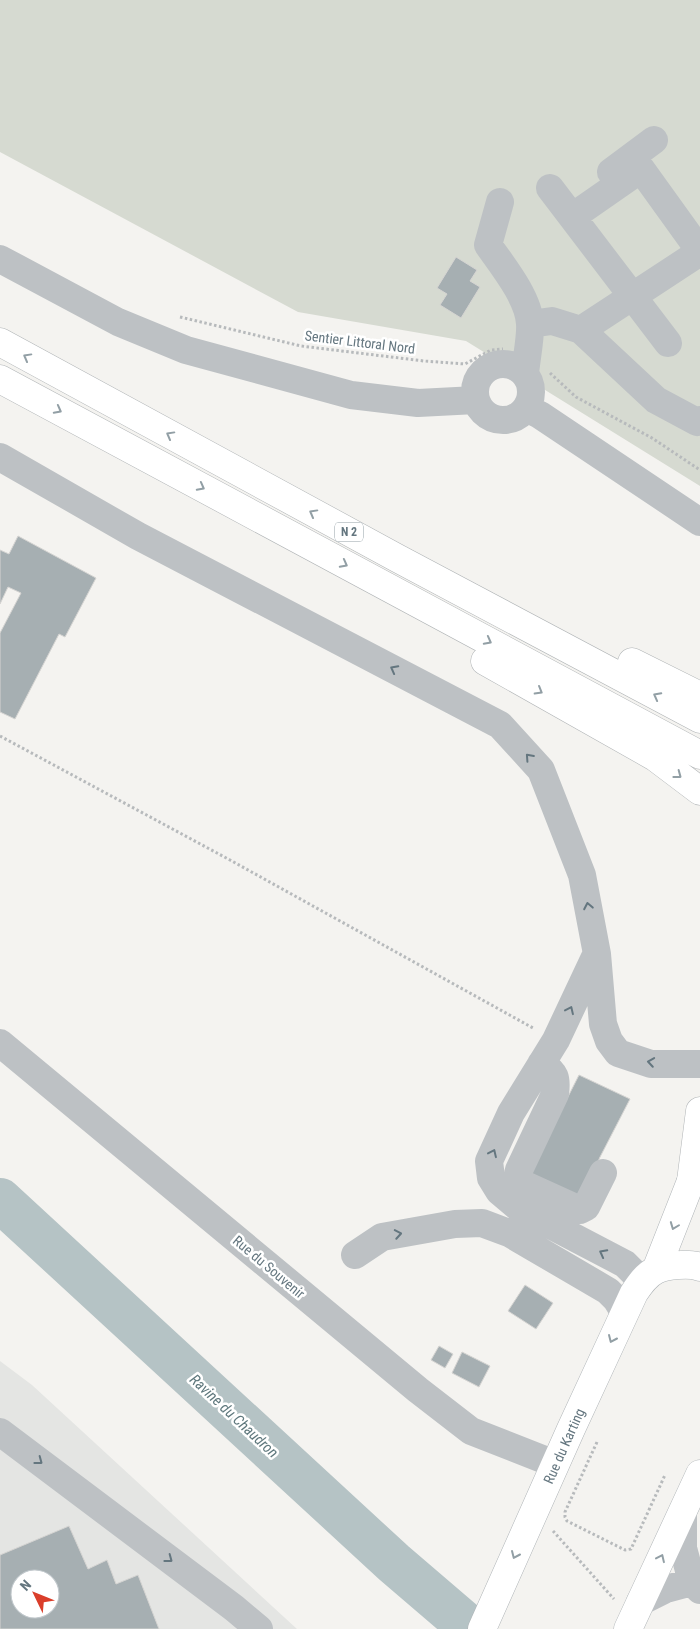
<svg xmlns="http://www.w3.org/2000/svg" width="700" height="1629" font-family="'Roboto Condensed',sans-serif">
<rect width="100%" height="100%" fill="#f4f3f0"/>
<!-- built -->
<path fill="#e4e5e3" fill-rule="evenodd" d="M0 1361 32 1385 297 1629H0ZM20 1579H50V1609H20Z"/>
<!-- green -->
<path fill="#d6dad1" d="M0 0H700V486L466 341 298 312 0 152Z"/>
<g fill="none" stroke-linecap="round" stroke-linejoin="round">
<!-- river -->
<path stroke="#b5c3c5" stroke-width="44" d="M0 1200 394 1563 471 1629"/>
</g>
<!-- building -->
<path fill="#a6afb2" stroke="#d5d4d2" fill-rule="evenodd" d="M456 257 477 270 470 281 480 287 461 318 440 305 447 294 437 288Z
M18 536 96 578 65 637 59 634 15 719 0 712V633L21 593 8 587 0 604V550L9 554Z
M579 1075 630 1099 600 1157 580 1201 528 1176Z
M525 1285 553 1303 536 1329 508 1311Z
M439 1346 453 1354 445 1368 431 1360Z
M462 1352 490 1366 479 1387 452 1373Z
M69 1526 88 1569 107 1560 116 1584 138 1575 159 1629H0V1555ZM20 1579H50V1609H20Z"/>
<g fill="none" stroke-linecap="round" stroke-linejoin="round">
<!-- major casing -->
<g stroke="#b0b5b8" stroke-width="29">
<path id="major" d="M656 1270 691 1181 700 1163
M482 1629 571 1429 634 1293C640 1284 646 1275 656 1270 666 1265 690 1263 700 1267
M628 1629 700 1474"/>
</g>
<!-- highway casing -->
<g stroke="#b0b4b6" stroke-width="29">
<path id="highway" d="M0 342 397 558 700 719
M0 379 700 755
M485 661 655 757 700 791
M632 662 700 696
M691 1181 700 1111"/>
</g>
<!-- path -->
<path stroke="#b7babc" stroke-width="3" stroke-dasharray="2.5 2.5" stroke-linecap="butt" d="M180 317 301 346 424 361 465 364 491 350 503 349
M550 373 576 397 652 438 700 470
M0 736 230 860 533 1028
M597 1442 565 1512V1517L567 1521 625 1550 631 1549 665 1475
M553 1531 614 1599"/>
<!-- minor -->
<path stroke="#bdc1c4" stroke-width="28" d="M611 172 654 140
M550 188 668 343
M500 202 488 245C502 265 529 298 530 324 531 336 526 361 525 374
M572 217 641 169 700 251
M0 259 118 322 186 350 351 395 418 403 476 400
M530 324 552 321 581 330 656 400 697 422 700 420
M581 330 700 252
M475 392a28 28 0 1 1 56 0a28 28 0 1 1-56 0Z
M526 408 540 415 700 522
M0 457 138 536 500 725 541 770 582 875 597 954 603 1024 609 1041 618 1053 651 1064H700
M596 955 556 1040 511 1113 489 1161 491 1178 499 1191 520 1209 625 1264 642 1281
M0 1043 418 1390 471 1431 555 1464
M541 1064C556 1072 557 1079 555 1094L519 1170C517 1176 520 1181 525 1185L580 1210 586 1207 603 1173
M355 1255 382 1237 455 1224 482 1223 509 1233 608 1291 616 1299 624 1312
M0 1432 234 1608 259 1629
M683 1511V1548L692 1582 700 1590
M640 1602 666 1589 692 1582"/>
<!-- major -->
<use href="#major" stroke="#fff" stroke-width="28"/>
<!-- highway -->
<use href="#highway" stroke="#fff" stroke-width="28"/>
</g>
<!-- one-way arrows -->
<defs><path id="oneway-chevron" d="M-2-3.5L2.5 0L-2 3.5" fill="none" stroke-width="1.6" stroke-linecap="round" stroke-linejoin="round" transform="scale(1.25)"/></defs>
<g stroke="#929fa5">
<use href="#oneway-chevron" transform="translate(27 357) rotate(-151)"/>
<use href="#oneway-chevron" transform="translate(58 410) rotate(28)"/>
<use href="#oneway-chevron" transform="translate(170 435) rotate(-151)"/>
<use href="#oneway-chevron" transform="translate(201 487) rotate(28)"/>
<use href="#oneway-chevron" transform="translate(313 513) rotate(-151)"/>
<use href="#oneway-chevron" transform="translate(344 564) rotate(28)"/>
<use href="#oneway-chevron" transform="translate(488 641) rotate(28)"/>
<use href="#oneway-chevron" transform="translate(539 691) rotate(30)"/>
<use href="#oneway-chevron" transform="translate(657 696) rotate(-152)"/>
<use href="#oneway-chevron" transform="translate(678 775) rotate(37)"/>
<use href="#oneway-chevron" transform="translate(674 1226) rotate(111)"/>
<use href="#oneway-chevron" transform="translate(612 1339) rotate(114)"/>
<use href="#oneway-chevron" transform="translate(515 1555) rotate(114)"/>
<use href="#oneway-chevron" transform="translate(661 1558) rotate(-65)"/>
</g>
<g stroke="#64767f">
<use href="#oneway-chevron" transform="translate(394 669) rotate(-152)"/>
<use href="#oneway-chevron" transform="translate(529 757) rotate(-132)"/>
<use href="#oneway-chevron" transform="translate(588 906) rotate(-101)"/>
<use href="#oneway-chevron" transform="translate(570 1010) rotate(-65)"/>
<use href="#oneway-chevron" transform="translate(651 1062) rotate(-171)"/>
<use href="#oneway-chevron" transform="translate(493 1153) rotate(-65)"/>
<use href="#oneway-chevron" transform="translate(398 1234) rotate(-10)"/>
<use href="#oneway-chevron" transform="translate(603 1253) rotate(-152)"/>
<use href="#oneway-chevron" transform="translate(39 1461) rotate(37)"/>
<use href="#oneway-chevron" transform="translate(169 1559) rotate(37)"/>
</g>
<g text-anchor="middle" dominant-baseline="central" stroke-width="5" stroke-linejoin="round" paint-order="stroke">
<!-- shield labels -->
<rect fill="#fff" stroke="#929fa5" stroke-width="1" x="335" y="522.5" width="28" height="19" rx="4"/>
<g font-size="12" font-weight="bold" fill="#64767f">
<text x="349" y="532">N 2</text>
</g>
<!-- street labels -->
<g font-size="14" fill="#64767f" stroke="#fff">
<text transform="translate(360 342) rotate(7)">Sentier Littoral Nord</text>
<text transform="translate(269 1267) rotate(40)">Rue du Souvenir</text>
<text transform="translate(564 1446) rotate(-66)">Rue du Karting</text>
</g>
<!-- water labels -->
<g font-size="15" font-style="italic" fill="#5f787d" stroke="#fff">
<text transform="translate(234 1416) rotate(43)">Ravine du Chaudron</text>
</g>
</g>
<!-- north arrow -->
<g transform="translate(35 1594) rotate(313)"><circle r="24" fill="#ffffff" stroke="#c1c8cc"/>
<path d="M0-4L9 19L0 12L-9 19Z" fill="#da3e2a"/>
<text y="-8" font-size="14" font-weight="bold" text-anchor="middle" fill="#64767f">N</text>
</g>
</svg>
